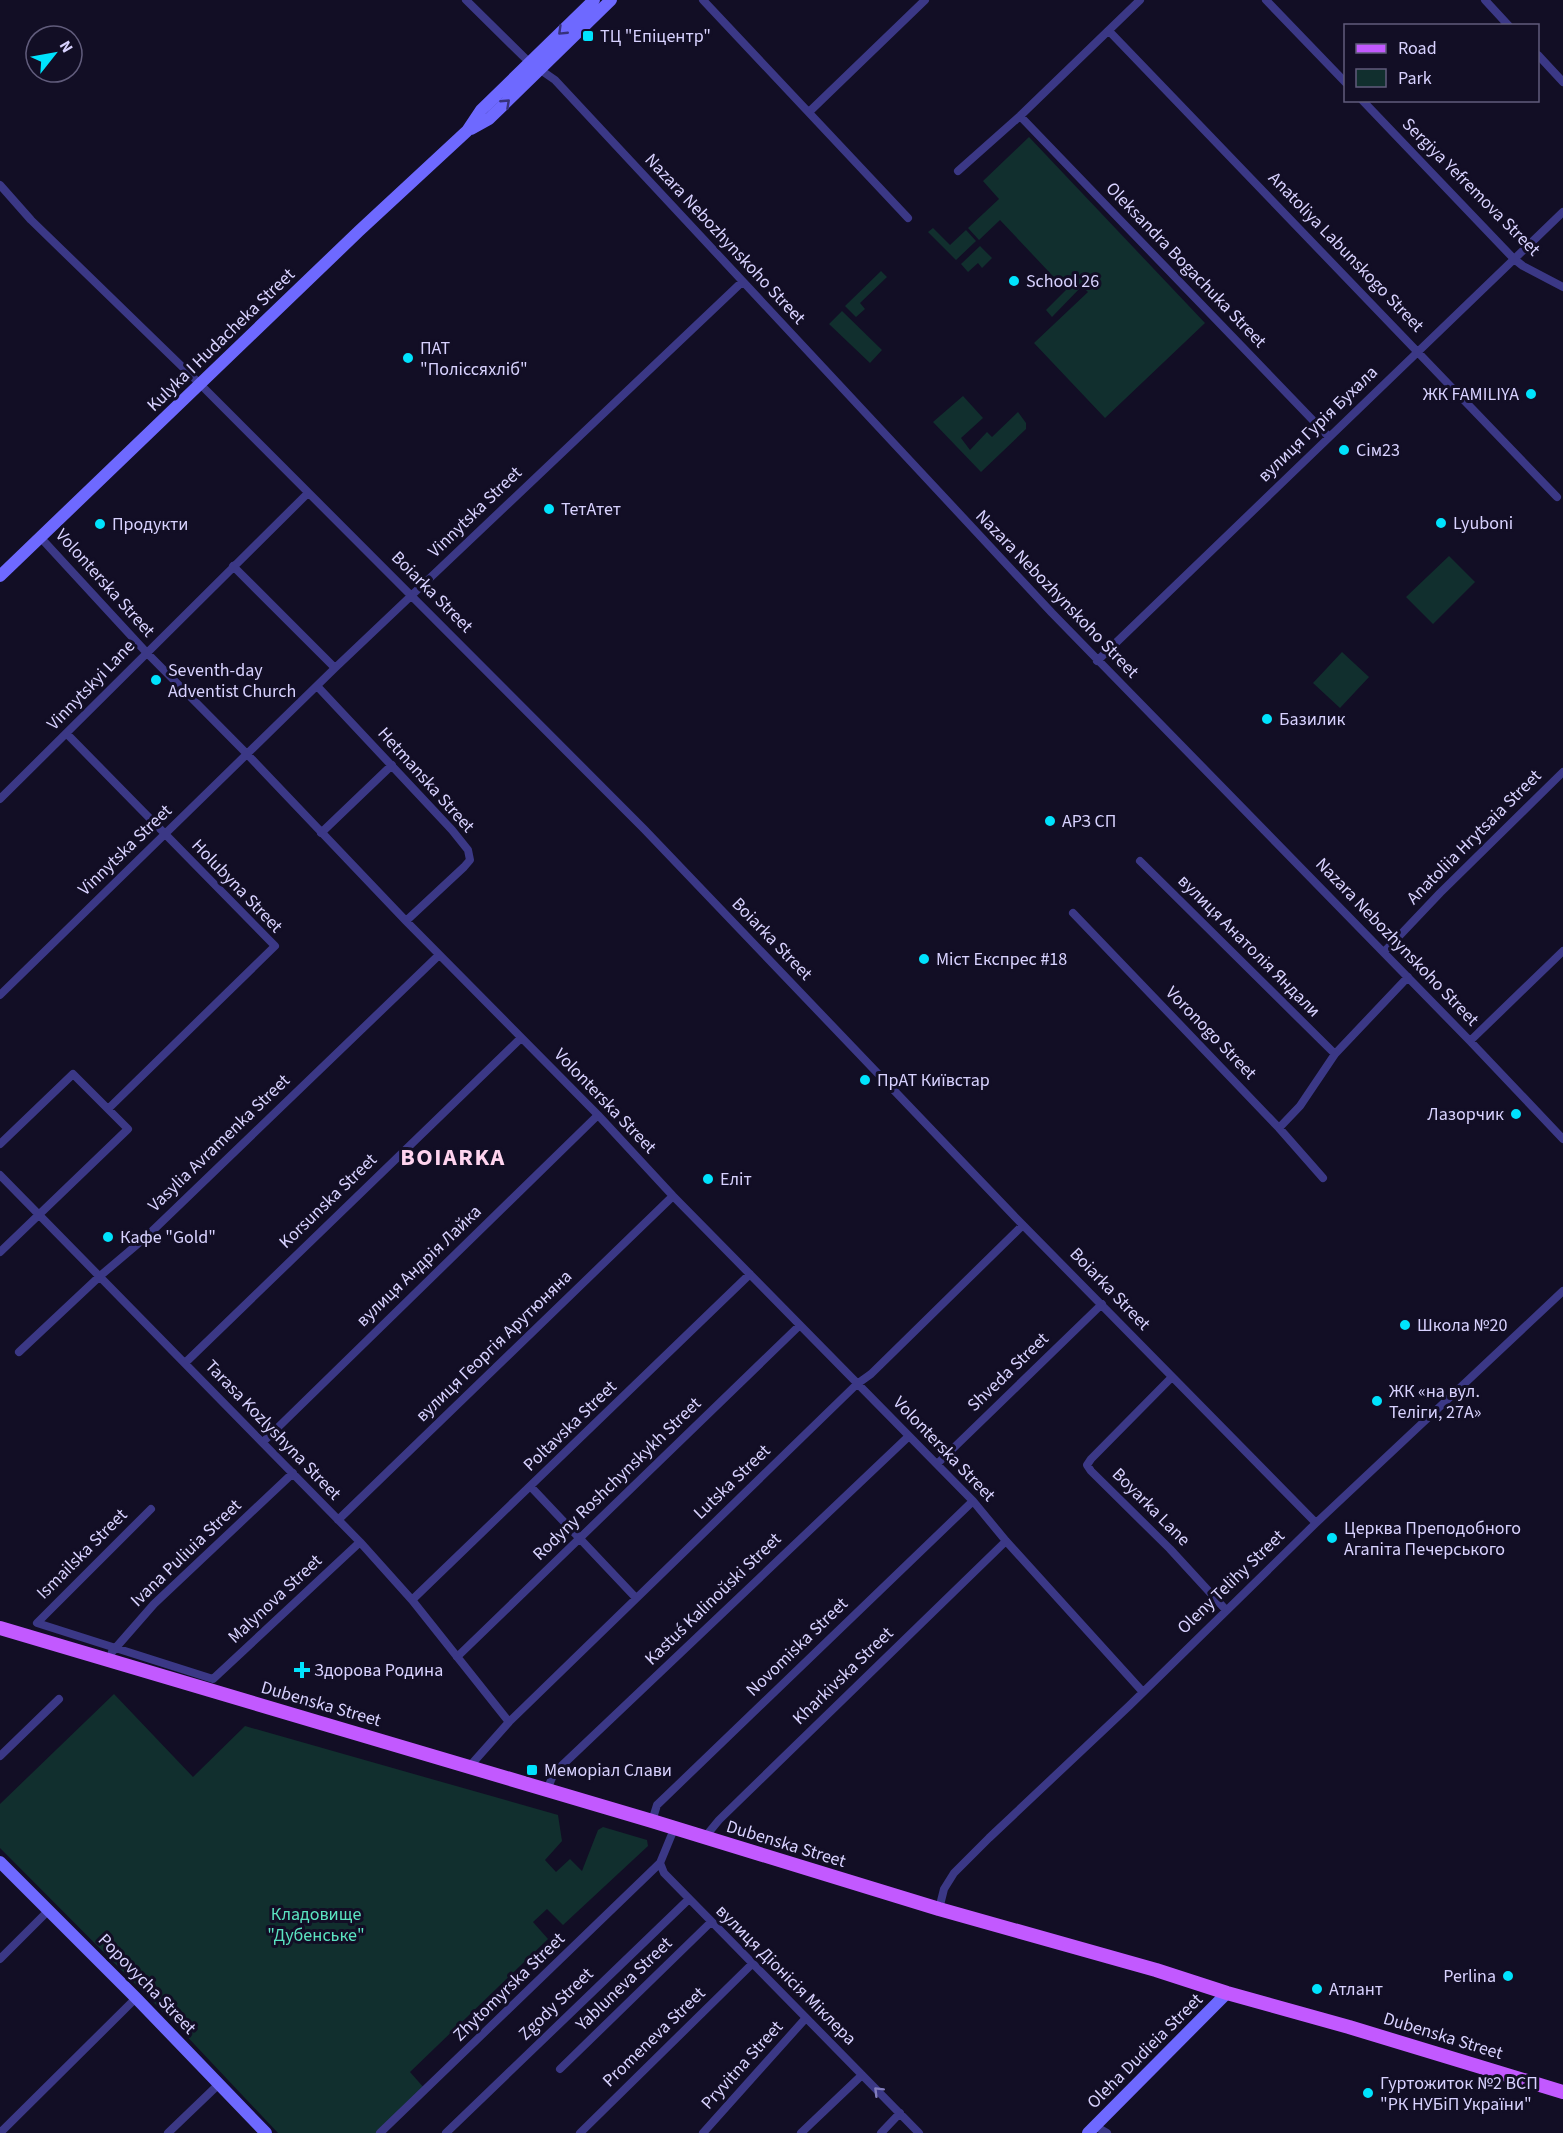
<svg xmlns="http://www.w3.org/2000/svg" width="1563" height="2133" font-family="'Source Sans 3',sans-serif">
<rect width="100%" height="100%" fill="#120e25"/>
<!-- green -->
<path fill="#112f2e" d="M1029 137 1205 323 1105 418 1034 343 1088 292 1082 286 1052 317 1046 310 1066 290 1000 220 979 240 968 228 999 199 983 181Z
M933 228 950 245 966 230 976 241 956 260 928 232Z
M980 246 992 258 982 268 978 263 968 272 961 264Z
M881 271 887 277 860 303 865 309 856 317 845 306Z
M842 311 882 350 870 363 829 324Z
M963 396 983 418 961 438 970 450 987 432 992 437 1018 412 1026 423V429L981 472 933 422Z
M1449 556 1475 582 1433 624 1406 597Z
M1342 652 1369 677 1340 708 1313 683Z
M114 1694 193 1777 245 1726 558 1815 562 1841 545 1860 556 1872 570 1859 582 1871 598 1830 603 1827 647 1840 648 1846 563 1925 547 1909 533 1922 548 1939 410 2072 425 2089 377 2133H278L179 2028 0 1848V1804Z"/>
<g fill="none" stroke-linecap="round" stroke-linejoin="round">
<!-- street -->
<path stroke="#3b3886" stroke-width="8" d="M466 0 529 62 555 80 1052 613 1470 1041 1563 1139
M703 0 908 218
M1266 0 1346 83
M1485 0 1509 26
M1109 31 1557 497
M1538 55 1563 82
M1362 100 1514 259 1523 266 1563 287
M809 112 925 0
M1020 116 1329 437
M958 171 1020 116 1140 0
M0 185 31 220 200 384 644 829 1016 1218 1316 1523
M40 537 146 652 247 754 406 921 598 1115 673 1196 973 1501 1006 1541 1142 1691
M233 566 335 668
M1097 661 1563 212
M317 686 452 830 468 850 470 860 464 867 406 921
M0 799 308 493
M321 833 392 765
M1140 861 1335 1054
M1073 913 1279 1128 1323 1178
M1384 952 1440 893 1563 772
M0 995 335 668 742 282
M1470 1041 1563 951
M1279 1128 1300 1106 1335 1054 1408 977
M0 1144 73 1074 108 1109
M0 1175 360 1542 412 1600 509 1722
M0 1252 128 1129 108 1109 275 946 67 734
M19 1352 100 1276 146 1237 439 955
M185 1363 521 1038
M1172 1377 1091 1459 1087 1465 1091 1471 1170 1549 1226 1610
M263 1442 598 1115
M937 1464 1102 1304
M531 1487 636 1598
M151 1509 37 1623 213 1679 360 1542
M338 1520 673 1196
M412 1600 750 1274
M112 1652 154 1604 293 1473
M457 1657 800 1325
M0 1756 59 1699
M469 1767 509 1722 857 1384 871 1374 1023 1225
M547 1790 554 1773 909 1436
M652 1821 657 1805 973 1501
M674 1829 660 1863 664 1873 919 2133
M705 1837 719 1820 1006 1541
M939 1909 944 1889 954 1873 989 1838 1129 1706 1316 1523 1563 1291
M0 1959 49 1910
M560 2069 711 1922
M1095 2126 1107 2133
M0 2133 136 1998
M168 2133 219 2084
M380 2133 660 1863
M446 2133 689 1899
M580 2133 752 1964
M703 2133 805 2019
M801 2133 862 2075
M881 2133 900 2113"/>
<!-- secondary -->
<path stroke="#6e69ff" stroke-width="12" d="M471 129 489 119 611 0
M0 576 359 231 467 131 481 110 594 0
M0 1862 136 1998 266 2133
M1088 2133 1227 1993"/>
<!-- primary -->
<path stroke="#c259ff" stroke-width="14" d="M0 1628 652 1821 939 1909 1156 1970 1227 1993 1349 2027 1563 2092"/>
</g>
<!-- one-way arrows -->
<defs><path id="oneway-chevron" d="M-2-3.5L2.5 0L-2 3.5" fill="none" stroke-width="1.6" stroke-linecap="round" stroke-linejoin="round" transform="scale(1.5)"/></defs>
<g stroke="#37327c">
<use href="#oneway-chevron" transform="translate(562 31) rotate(136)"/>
<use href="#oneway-chevron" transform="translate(506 103) rotate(-43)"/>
</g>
<use stroke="#827dbc" href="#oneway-chevron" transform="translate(878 2091) rotate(-135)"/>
<!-- markers -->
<g fill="#00e3fd" stroke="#120e25" stroke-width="2">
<rect x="582" y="30" width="12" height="12" rx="3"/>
<circle cx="1014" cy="281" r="6"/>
<circle cx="408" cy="358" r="6"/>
<circle cx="1531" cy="394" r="6"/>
<circle cx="1344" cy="450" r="6"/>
<circle cx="549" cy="509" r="6"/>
<circle cx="1441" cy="523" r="6"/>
<circle cx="100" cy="524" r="6"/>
<circle cx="156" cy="680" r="6"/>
<circle cx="1267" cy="719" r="6"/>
<circle cx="1050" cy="821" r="6"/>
<circle cx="924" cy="959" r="6"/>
<circle cx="865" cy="1080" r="6"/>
<circle cx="1516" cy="1114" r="6"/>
<circle cx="708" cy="1179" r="6"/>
<circle cx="108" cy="1237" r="6"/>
<circle cx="1405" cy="1325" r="6"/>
<circle cx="1377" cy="1401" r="6"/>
<circle cx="1332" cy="1538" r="6"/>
<path d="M299 1661h6v6h6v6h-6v6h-6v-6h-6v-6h6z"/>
<rect x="526" y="1764" width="12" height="12" rx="3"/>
<circle cx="1508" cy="1976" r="6"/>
<circle cx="1317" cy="1989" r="6"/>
<circle cx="1368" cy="2093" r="6"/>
</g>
<g text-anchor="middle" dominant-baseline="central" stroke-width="6" stroke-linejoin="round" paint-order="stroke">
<!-- poi labels -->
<g font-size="18" fill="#d8d2ff" stroke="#120e25" text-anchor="start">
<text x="600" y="36">ТЦ "Епіцентр"</text>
<text x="1026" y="281">School 26</text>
<text x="420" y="348">ПАТ<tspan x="420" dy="21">"Поліссяхліб"</tspan></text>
<text x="1519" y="394" text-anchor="end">ЖК FAMILIYA</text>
<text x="1356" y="450">Сім23</text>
<text x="561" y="509">ТетАтет</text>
<text x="1453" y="523">Lyuboni</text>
<text x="112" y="524">Продукти</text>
<text x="168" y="670">Seventh-day<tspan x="168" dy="21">Adventist Church</tspan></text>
<text x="1279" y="719">Базилик</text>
<text x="1062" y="821">АРЗ СП</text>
<text x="936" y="959">Міст Експрес #18</text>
<text x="877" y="1080">ПрАТ Київстар</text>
<text x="1504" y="1114" text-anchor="end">Лазорчик</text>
<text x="720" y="1179">Еліт</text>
<text x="120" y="1237">Кафе "Gold"</text>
<text x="1417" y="1325">Школа №20</text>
<text x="1389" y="1391">ЖК «на вул.<tspan x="1389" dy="21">Теліги, 27А»</tspan></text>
<text x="1344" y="1528">Церква Преподобного<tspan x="1344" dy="21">Агапіта Печерського</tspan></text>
<text x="314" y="1670">Здорова Родина</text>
<text x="544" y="1770">Меморіал Слави</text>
<text x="1496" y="1976" text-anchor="end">Perlina</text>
<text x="1329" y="1989">Атлант</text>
<text x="1380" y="2083">Гуртожиток №2 ВСП<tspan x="1380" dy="21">"РК НУБіП України"</tspan></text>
</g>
<!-- street labels -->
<g font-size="18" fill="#d8d2ff" stroke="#120e25">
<text transform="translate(1471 187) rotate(45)">Sergiya Yefremova Street</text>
<text transform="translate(725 239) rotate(47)">Nazara Nebozhynskoho Street</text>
<text transform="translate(1346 252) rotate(46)">Anatoliya Labunskogo Street</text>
<text transform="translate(1186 265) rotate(46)">Oleksandra Bogachuka Street</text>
<text transform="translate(221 340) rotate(-44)">Kulyka I Hudacheka Street</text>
<text transform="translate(1318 424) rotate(-44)">вулиця Гурія Бухала</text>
<text transform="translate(475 512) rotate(-44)">Vinnytska Street</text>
<text transform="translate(105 583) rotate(48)">Volonterska Street</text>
<text transform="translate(432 592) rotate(45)">Boiarka Street</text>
<text transform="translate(1057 594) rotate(46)">Nazara Nebozhynskoho Street</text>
<text transform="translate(91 685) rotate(-46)">Vinnytskyi Lane</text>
<text transform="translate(426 780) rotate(48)">Hetmanska Street</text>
<text transform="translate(1474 837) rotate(-45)">Anatoliia Hrytsaia Street</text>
<text transform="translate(125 850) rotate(-44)">Vinnytska Street</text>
<text transform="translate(237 886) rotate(46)">Holubyna Street</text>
<text transform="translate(772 939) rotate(46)">Boiarka Street</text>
<text transform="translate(1397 942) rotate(46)">Nazara Nebozhynskoho Street</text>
<text transform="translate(1249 946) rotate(45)">вулиця Анатолія Яндали</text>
<text transform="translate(1211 1033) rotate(46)">Voronogo Street</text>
<text transform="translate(605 1101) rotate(46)">Volonterska Street</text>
<text transform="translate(219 1143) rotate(-44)">Vasylia Avramenka Street</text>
<text transform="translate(328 1201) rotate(-44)">Korsunska Street</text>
<text transform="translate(419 1266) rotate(-44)">вулиця Андрія Лайка</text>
<text transform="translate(1110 1289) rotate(46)">Boiarka Street</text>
<text transform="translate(494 1346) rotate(-44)">вулиця Георгія Арутюняна</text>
<text transform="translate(1008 1372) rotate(-44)">Shveda Street</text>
<text transform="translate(570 1426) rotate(-44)">Poltavska Street</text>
<text transform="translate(273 1430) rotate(46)">Tarasa Kozlyshyna Street</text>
<text transform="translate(944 1449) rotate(46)">Volonterska Street</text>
<text transform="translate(617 1479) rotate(-44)">Rodyny Roshchynskykh Street</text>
<text transform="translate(732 1482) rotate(-44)">Lutska Street</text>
<text transform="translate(1151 1507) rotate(45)">Boyarka Lane</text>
<text transform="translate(186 1553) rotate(-44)">Ivana Puliuia Street</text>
<text transform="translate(82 1554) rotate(-45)">Ismailska Street</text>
<text transform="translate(1231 1582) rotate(-44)">Oleny Telihy Street</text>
<text transform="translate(275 1599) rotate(-43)">Malynova Street</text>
<text transform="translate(713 1599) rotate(-44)">Kastuś Kalinoŭski Street</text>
<text transform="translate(797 1647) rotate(-44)">Novomiska Street</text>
<text transform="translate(843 1676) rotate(-44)">Kharkivska Street</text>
<text transform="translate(321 1704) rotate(16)">Dubenska Street</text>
<text transform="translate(786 1844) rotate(17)">Dubenska Street</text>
<text transform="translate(786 1975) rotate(45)">вулиця Діонісія Міклера</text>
<text transform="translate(147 1984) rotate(46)">Popovycha Street</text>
<text transform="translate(624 1984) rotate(-44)">Yabluneva Street</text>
<text transform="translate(509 1987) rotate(-44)">Zhytomyrska Street</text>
<text transform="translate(556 2004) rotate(-44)">Zgody Street</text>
<text transform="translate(1443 2036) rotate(17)">Dubenska Street</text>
<text transform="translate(654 2037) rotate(-44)">Promeneva Street</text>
<text transform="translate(1145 2051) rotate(-45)">Oleha Dudieia Street</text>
<text transform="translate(742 2065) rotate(-48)">Pryvitna Street</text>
</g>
<!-- park labels -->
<g font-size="18" fill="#5be3c1" stroke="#120e25">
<text x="316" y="1914">Кладовище<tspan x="316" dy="21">"Дубенське"</tspan></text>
</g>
<!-- district labels -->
<g font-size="24" font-weight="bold" letter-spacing="1.5" fill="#ffd4ef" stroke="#120e25">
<text x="453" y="1157">BOIARKA</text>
</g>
</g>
<!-- legend -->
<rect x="1344" y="24" width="195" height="78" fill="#120e25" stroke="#615c7c" stroke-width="1.5"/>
<rect x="1356" y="44" width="30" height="9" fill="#c259ff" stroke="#615c7c" stroke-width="1.5"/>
<text x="1398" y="54" font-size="18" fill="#d8d2ff">Road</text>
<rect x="1356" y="69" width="30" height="18" fill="#112f2e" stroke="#615c7c" stroke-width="1.5"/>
<text x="1398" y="84" font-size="18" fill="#d8d2ff">Park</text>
<!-- north arrow -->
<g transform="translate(54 54) rotate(59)"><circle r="28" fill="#120e25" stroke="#615c7c" stroke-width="1.5"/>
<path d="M0-4.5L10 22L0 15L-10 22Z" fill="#00e3fd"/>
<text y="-9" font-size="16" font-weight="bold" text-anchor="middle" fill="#d8d2ff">N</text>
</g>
</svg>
